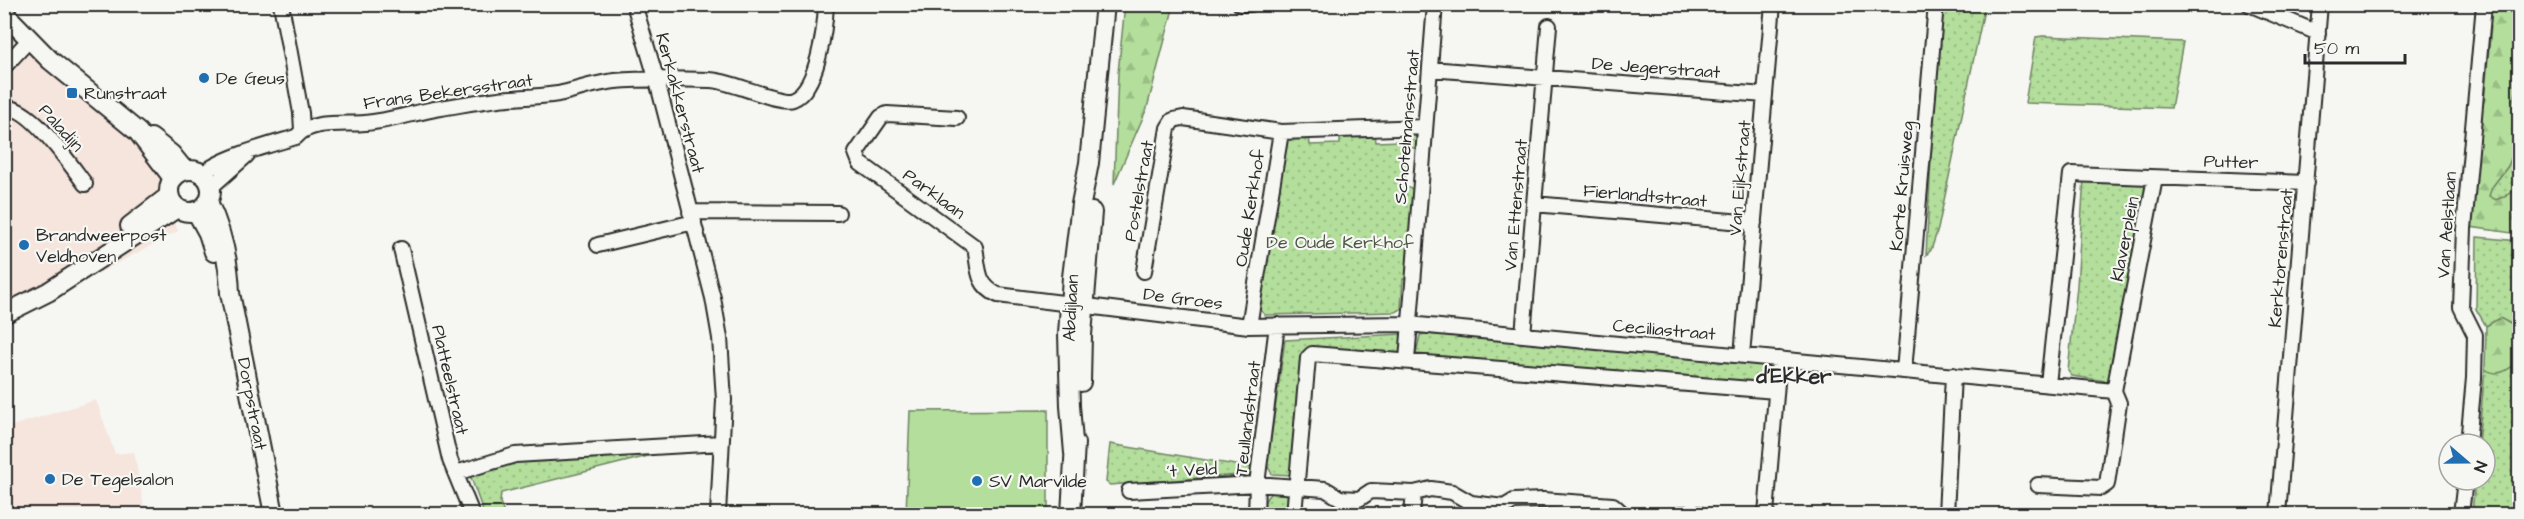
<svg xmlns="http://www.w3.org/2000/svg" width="2524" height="519" font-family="'Architects Daughter',sans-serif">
<defs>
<pattern id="grass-dots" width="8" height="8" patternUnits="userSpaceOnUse" patternTransform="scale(1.5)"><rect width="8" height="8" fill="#b3de9b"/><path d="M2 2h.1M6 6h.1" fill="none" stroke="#9abf86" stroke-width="1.8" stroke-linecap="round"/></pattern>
<pattern id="forest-firs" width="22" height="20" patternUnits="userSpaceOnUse" patternTransform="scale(1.5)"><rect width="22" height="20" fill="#b3de9b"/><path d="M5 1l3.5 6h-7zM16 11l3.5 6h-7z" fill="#9abf86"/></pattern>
</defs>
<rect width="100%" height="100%" fill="#f6f6f2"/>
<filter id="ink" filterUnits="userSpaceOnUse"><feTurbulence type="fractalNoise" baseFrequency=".0167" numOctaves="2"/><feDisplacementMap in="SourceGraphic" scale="12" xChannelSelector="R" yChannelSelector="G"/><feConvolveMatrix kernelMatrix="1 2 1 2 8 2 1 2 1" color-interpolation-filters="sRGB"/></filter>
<g filter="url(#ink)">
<!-- built -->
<path fill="#f5e5dc" d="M4 25 31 56 151 154 178 231 5 323Z
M96 400 115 454 134 452 145 514H5V428Z"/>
<!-- grass -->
<path fill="url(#grass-dots)" stroke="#6f8463" stroke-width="1.5" d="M1939 5H1985L1938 229 1931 250 1926 255Z
M2043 36 2183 42 2171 108 2025 103 2036 37Z
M1401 132 1414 134 1418 141 1417 148H1408L1404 187 1414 189 1407 279H1403L1401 309 1396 312 1265 315 1259 309 1286 140 1288 138 1309 136 1310 145 1340 144V135L1375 133 1376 142 1401 141Z
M2519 139V189L2496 200 2488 197 2492 187 2508 166Z
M2084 178 2145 182 2154 185 2113 382 2072 376 2068 371 2077 286Z
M2477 237 2519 241V329C2507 320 2499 317 2486 326L2476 309Z
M1403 334 1401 354 1315 348 1292 475 1272 474 1267 465 1285 340Z
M1426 334 1468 337 1781 363 1776 385 1416 354 1420 335Z
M2519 361V514H2472L2475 480H2485V444H2478L2485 369C2498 377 2509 369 2519 361Z
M1110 444 1254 468 1252 474 1110 485 1106 482Z
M664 452 501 493 500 502 504 514H484L470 475 505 462Z
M1275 491 1295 495 1294 514H1264C1264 504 1264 496 1275 491Z"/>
<!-- forest -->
<path fill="url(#forest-firs)" stroke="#6f8463" stroke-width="1.5" d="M1125 5H1174L1147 108 1114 184 1118 73Z
M2489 5H2519V139L2508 166 2492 187 2489 196 2496 200 2519 189V234L2470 227 2479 148 2477 143 2480 107 2484 102 2491 26 2488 22Z
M2500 318 2519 329V361C2508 370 2498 378 2485 369L2486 326Z"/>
<!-- garden -->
<path fill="#b3de9b" stroke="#6f8463" stroke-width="1.5" d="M1048 410V514H906L910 411Z"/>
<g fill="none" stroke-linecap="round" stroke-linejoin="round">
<!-- street casing -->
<g stroke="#2b2b2b" stroke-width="18">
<path id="street" d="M281 4 301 113 302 130
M634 4 657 81 713 298 720 338 724 400 718 514
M1240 4H1251
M2249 4 2318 33
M4 67 29 40
M1430 69 1765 95
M4 109C28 101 72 167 85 184
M957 118 887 114 881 117 856 153 860 163 975 247C979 268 976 285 998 295L1249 326 1408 324 2114 391
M203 174C219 158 273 144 296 137 311 119 344 125 365 123 391 121 415 112 441 108 460 105 480 101 499 99 519 97 538 97 558 94 577 90 595 83 615 81 646 78 679 79 710 80 730 80 780 105 793 99 818 89 825 28 826 4
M211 187 247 155
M1534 204 1754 223
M690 212 838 213
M598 245 694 222
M401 249 450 460 472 514
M1144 271 1168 128 1173 120 1183 118 1281 132
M1249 326 1281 132 1425 127
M1523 335 1549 26
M1742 355 1773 4
M1407 360 1435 4
M1904 371 1936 4
M2048 384 2071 174 2306 183
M2114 391 2155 178
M2468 444 2474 378 2475 335 2461 307 2464 229 2484 4
M456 473 515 455 721 443
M2038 485 2101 488 2107 484 2119 403 2114 391
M1129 491 1257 484 1325 489 1340 498 1359 499 1371 491 1414 493 1431 489 1452 492 1471 503 1504 507 1514 501 1543 500 1613 505 1623 514
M1256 514 1257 484 1277 325
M1294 514 1308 358 1312 354 1776 391
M1412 514 1414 493
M1681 514H1699
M1766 514 1779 359
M1946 514 1953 375
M2278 514 2320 4
M2461 514 2465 480"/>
</g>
<!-- secondary casing -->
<g stroke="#2b2b2b" stroke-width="22">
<path id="secondary" d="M4 13 50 60 138 132 173 178
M151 138 171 154 184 170
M169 191a21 21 0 1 1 42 0a21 21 0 1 1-42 0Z
M208 202C222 231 229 261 230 293L274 514
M196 211 208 233 214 252
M130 226 169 196
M4 314 48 292 177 208
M1081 382 1082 335 1092 212
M1074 453 1070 406 1068 334 1072 277 1081 204 1089 163 1105 4
M1071 514 1075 443"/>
</g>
<!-- street -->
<use href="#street" stroke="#f6f6f2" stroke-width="14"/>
<!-- secondary -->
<use href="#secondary" stroke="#f6f6f2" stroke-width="18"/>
</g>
</g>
<!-- markers -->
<g fill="#1f6fb2" stroke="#f6f6f2" stroke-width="2">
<circle cx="204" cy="78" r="6"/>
<rect x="66" y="87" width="12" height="12" rx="3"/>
<circle cx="24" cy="245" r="6"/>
<circle cx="50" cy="479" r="6"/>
<circle cx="977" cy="481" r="6"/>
</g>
<g text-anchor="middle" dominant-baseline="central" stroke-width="4.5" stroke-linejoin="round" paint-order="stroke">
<!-- street labels -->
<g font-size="18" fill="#2b2b2b" stroke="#f6f6f2">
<text transform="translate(1656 68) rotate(4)">De Jegerstraat</text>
<text transform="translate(448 92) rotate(-8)">Frans Bekersstraat</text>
<text transform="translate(680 103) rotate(75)">Kerkakkerstraat</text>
<text transform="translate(1407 127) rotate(-85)">Schotelmansstraat</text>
<text transform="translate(61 128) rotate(48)">Paladijn</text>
<text transform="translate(2231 162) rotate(2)">Putter</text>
<text transform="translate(1740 178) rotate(-85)">Van Eijkstraat</text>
<text transform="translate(1902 186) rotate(-85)">Korte Kruisweg</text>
<text transform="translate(1139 191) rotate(-80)">Postelstraat</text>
<text transform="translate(934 194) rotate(36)">Parklaan</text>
<text transform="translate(1645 196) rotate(5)">Fierlandtstraat</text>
<text transform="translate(1516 205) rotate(-85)">Van Ettenstraat</text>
<text transform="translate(1250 208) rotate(-81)">Oude Kerkhof</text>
<text transform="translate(2447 225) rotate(-86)">Van Aelstlaan</text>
<text transform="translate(2125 239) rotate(-79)">Klaverplein</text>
<text transform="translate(2281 258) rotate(-85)">Kerktorenstraat</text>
<text transform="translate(1183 299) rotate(7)">De Groes</text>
<text transform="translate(1071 308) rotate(-87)">Abdijlaan</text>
<text transform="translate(1664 330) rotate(5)">Ceciliastraat</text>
<text transform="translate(450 380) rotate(77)">Platteelstraat</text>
<text transform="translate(252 404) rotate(79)">Dorpstraat</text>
<text transform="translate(1248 418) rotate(-83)">Teullandstraat</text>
<text transform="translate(1192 470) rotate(-3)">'t Veld</text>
</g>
<!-- poi labels -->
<g font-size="18" fill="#2b2b2b" stroke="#f6f6f2" text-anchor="start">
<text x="216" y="78">De Geus</text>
<text x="84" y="93">Runstraat</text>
<text x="36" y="235">Brandweerpost<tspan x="36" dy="21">Veldhoven</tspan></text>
<text x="62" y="479">De Tegelsalon</text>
<text x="989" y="481">SV Marvilde</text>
</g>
<!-- park labels -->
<g font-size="18" fill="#4d5847" stroke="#f6f6f2">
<text x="1340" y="242">De Oude Kerkhof</text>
</g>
<!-- quarter labels -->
<g font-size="21" font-weight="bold" fill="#2b2b2b" stroke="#f6f6f2">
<text x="1794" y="376">d'Ekker</text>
</g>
</g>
<!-- margin -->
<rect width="2524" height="519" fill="none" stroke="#f6f6f2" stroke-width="24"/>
<rect x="12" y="12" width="2500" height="495" fill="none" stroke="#2b2b2b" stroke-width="2" filter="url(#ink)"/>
<!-- north arrow -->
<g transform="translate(2467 462) rotate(110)"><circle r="28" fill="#f6f6f2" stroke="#a5a5a2" stroke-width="1.5"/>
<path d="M0-4.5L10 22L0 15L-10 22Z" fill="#1f6fb2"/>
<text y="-9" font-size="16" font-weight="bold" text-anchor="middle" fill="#2b2b2b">N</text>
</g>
<!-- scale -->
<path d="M2305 54v9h100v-9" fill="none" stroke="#2b2b2b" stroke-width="3"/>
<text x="2314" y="54" font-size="18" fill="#2b2b2b" stroke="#f6f6f2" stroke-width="4.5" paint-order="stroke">50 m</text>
</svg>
